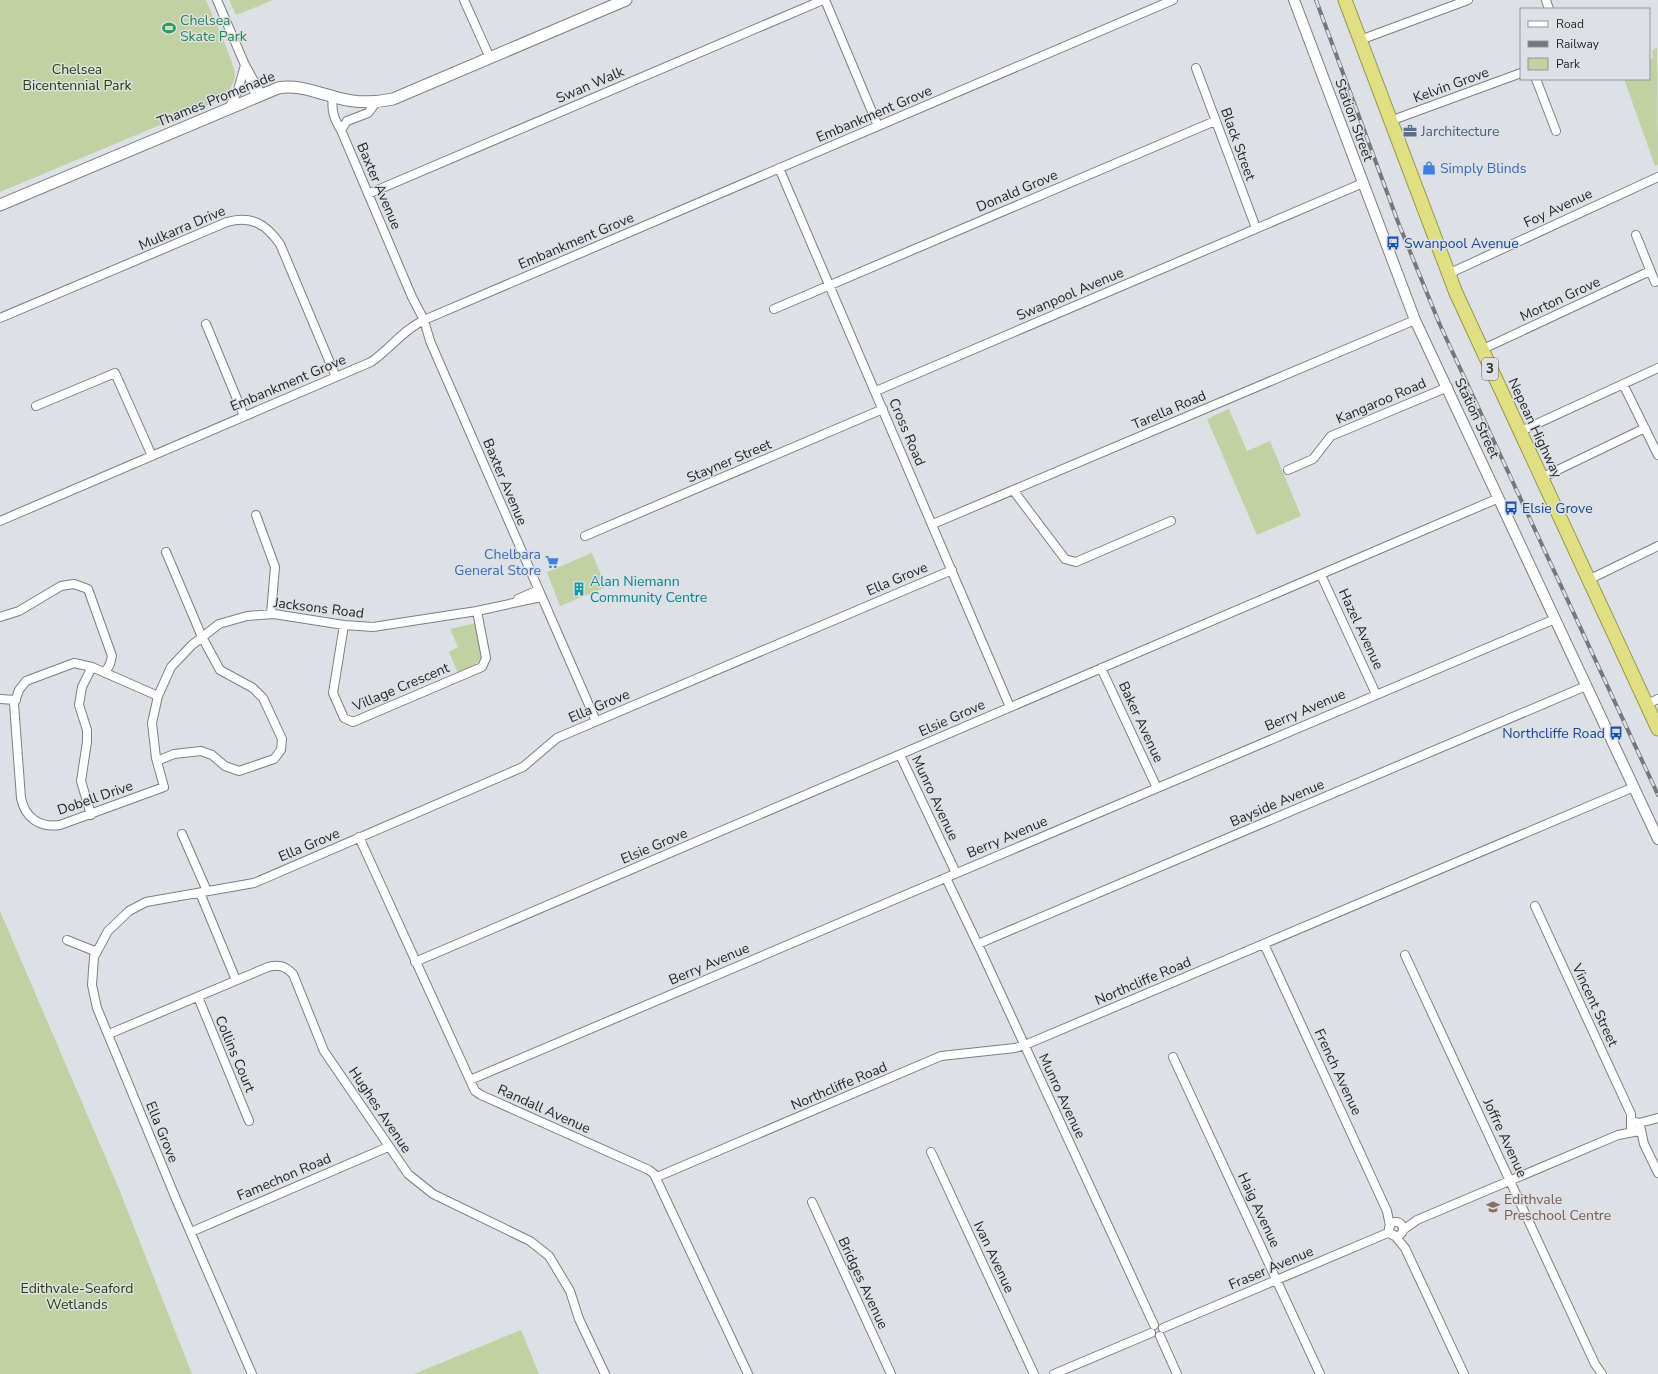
<svg xmlns="http://www.w3.org/2000/svg" width="1658" height="1374" font-family="'Nunito Sans',sans-serif">
<rect width="100%" height="100%" fill="#dde0e5"/>
<!-- green -->
<path fill="#c1d1a4" d="M0 0H206C212 15 235 63 235 75 234 88 224 96 215 102L0 192Z
M229 0H273L236 15Z
M1657 47 1658 165 1655 166 1624 79H1649V59L1653 58 1652 51Z
M1229 409 1247 451 1270 441 1301 516 1257 535 1207 419Z
M592 553 606 587 560 606 547 572Z
M476 623 482 656 475 666 458 673 449 652 458 647 450 629Z
M0 911 117 1184 192 1374H0Z
M521 1330 539 1374H414Z"/>
<g fill="none" stroke-linecap="round" stroke-linejoin="round">
<!-- minor casing -->
<g stroke="#7c7f84" stroke-width="10">
<path id="minor" d="M217 0 245 65 261 94
M464 0 490 58
M825 0 878 126
M1546 0 1549 9
M1360 40 1468 0
M1196 68 1256 228
M247 72 256 96
M1536 79 1556 131
M333 97C331 110 334 119 341 130L412 297 424 320 430 341 596 721
M229 108 238 90 245 65
M1390 121 1521 73
M341 130 347 121 368 113 377 101
M779 168 1010 707
M368 194 823 0
M1636 235 1655 282
M1448 274 1658 177
M774 309 1215 121
M0 318 227 222C251 215 266 224 280 244L336 377
M206 324 244 416
M1481 350 1650 271
M1623 384 1658 455
M876 391 1363 183
M36 406 115 373 152 456
M1519 432 1658 368
M1288 470 1313 459 1331 436 1448 387
M1541 478 1645 428
M1013 490 1065 559 1076 562 1171 521
M256 515 275 567 271 614
M0 521 371 362C390 349 403 330 424 320L1173 0
M933 524 1415 320
M585 536 883 409
M1321 575 1376 694
M1588 580 1658 546
M518 599 538 590
M0 617 19 611 61 586 74 584 88 589 112 656 110 664 105 673
M344 625 333 693 344 718 353 722 482 667 486 658 477 611
M1101 668 1157 788
M158 696 92 667 74 663 26 681 19 690 14 704 21 798C25 818 40 828 60 825L164 787 156 758 152 723 158 696 171 667 192 645 219 624 247 616 274 614 344 625 373 627 477 611 541 597
M0 699 16 700
M1647 704 1658 699
M900 755 956 873
M157 761 174 754 201 751 212 755 225 766 239 771 274 759 281 750 282 739 263 698 253 688 220 670 202 637 166 552
M91 815 81 781 87 742V730L79 705 82 687 92 667
M182 834 207 891
M359 837 475 1091 481 1095 649 1170 654 1174 748 1374
M946 878 981 951 1154 1325
M200 893 236 980
M1535 906 1631 1114V1129L1637 1132 1641 1130 1639 1123 1636 1122 1632 1124
M67 940 97 952
M978 944 1586 686
M1264 944 1387 1211 1390 1226
M1405 955 1595 1364 1602 1374
M415 962 1499 498
M198 997 249 1121
M109 1034 268 967C279 964 285 966 293 974L324 1051 408 1174 433 1194 530 1241 549 1256 570 1291 579 1319 605 1374
M1173 1057 1320 1374
M470 1080 1555 619
M1639 1123 1658 1118
M1641 1130 1644 1144 1658 1173
M931 1152 1034 1374
M657 1177 941 1056 1015 1048 1025 1045 1634 787
M812 1202 891 1374
M1389 1229a7 7 0 1 1 14 0a7 7 0 1 1-14 0Z
M1403 1230 1417 1220 1618 1135 1634 1132
M191 1232 388 1147
M1394 1235 1405 1248 1464 1374
M1163 1328 1390 1232
M1160 1336 1177 1374
M252 1374 176 1199 97 1008 92 985 94 957 108 931 129 911 146 902 254 883 523 767 557 738 952 570
M1054 1374 1151 1333"/>
</g>
<!-- tertiary casing -->
<g stroke="#7c7f84" stroke-width="12">
<path id="tertiary" d="M1294 0 1415 320 1658 839"/>
</g>
<!-- secondary casing -->
<g stroke="#7c7f84" stroke-width="13">
<path id="secondary" d="M0 205 278 88C298 84 318 93 338 98 356 103 374 103 393 99L626 0"/>
</g>
<!-- trunk casing -->
<g stroke="#98994f" stroke-width="15">
<path id="trunk" d="M1345 0 1456 293 1658 729"/>
</g>
<!-- minor -->
<use href="#minor" stroke="#fff" stroke-width="8"/>
<!-- tertiary -->
<use href="#tertiary" stroke="#fff" stroke-width="10"/>
<!-- secondary -->
<use href="#secondary" stroke="#fff" stroke-width="11"/>
<!-- trunk -->
<use href="#trunk" stroke="#dee083" stroke-width="13"/>
<!-- rail casing -->
<g stroke="#75777a" stroke-width="4">
<path id="rail" d="M1316 0 1398 222 1440 325 1658 795"/>
</g>
<!-- rail -->
<use href="#rail" stroke="#dde0e5" stroke-width="2.5" stroke-dasharray="8" stroke-linecap="butt"/>
</g>
<!-- icons -->
<defs>
<g id="stadium-bare" transform="scale(1.08)"><path d="M0-5a6.5 5 0 1 0 0 10a6.5 5 0 1 0 0-10ZM-3.5-1.8h7v3.6h-7Z" fill="#2e9e5b" stroke="#dde0e5" stroke-width="2.5" paint-order="stroke"/></g>
<g id="office-bare" transform="scale(1.08)"><path d="M-6-3h4V-5.5h4V-3h4V5H-6ZM-1-4.5V-3h2v-1.5ZM-6 0V1H6V0Z" fill="#5c6f8a" stroke="#dde0e5" stroke-width="2.5" paint-order="stroke"/></g>
<g id="shop-bare" transform="scale(1.08)"><path d="M-5-2.5h2.3a2.7 3.5 0 0 1 5.4 0H5L5.5 6h-11ZM-1.5-2.5h3a1.5 2.3 0 0 0-3 0Z" fill="#3f7fe0" stroke="#dde0e5" stroke-width="2.5" paint-order="stroke"/></g>
<g id="bus-bare" transform="scale(1.08)"><path d="M-5-6H5V4H4V6H2V4H-2V6H-4V4H-5ZM-3.5-4V0h7V-4ZM-3.5 1.2v1.5H-2V1.2ZM2 1.2v1.5H3.5V1.2Z" fill="#1a4fb4" stroke="#dde0e5" stroke-width="2.5" paint-order="stroke"/></g>
<g id="supermarket-bare" transform="scale(1.08)"><path d="M-6-5.5h2.5l.6 2H6L4.5 2H-2.5L-4.4-4H-6ZM-1.5 3.2a1.3 1.3 0 1 0 .1 0ZM3 3.2a1.3 1.3 0 1 0 .1 0Z" fill="#3f7fe0" stroke="#dde0e5" stroke-width="2.5" paint-order="stroke"/></g>
<g id="building-bare" transform="scale(1.08)"><path d="M-4-6H4V6H1V3H-1V6H-4ZM-2.5-4.3h1.7v1.8h-1.7ZM.8-4.3h1.7v1.8H.8ZM-2.5-1h1.7V.8h-1.7ZM.8-1h1.7V.8H.8Z" fill="#0f9aa8" stroke="#dde0e5" stroke-width="2.5" paint-order="stroke"/></g>
<g id="school-bare" transform="scale(1.08)"><path d="M0-5L7-2L0 1L-7-2ZM-4 1L0 2.5L4 1V4Q0 6-4 4Z" fill="#8d6e63" stroke="#dde0e5" stroke-width="2.5" paint-order="stroke"/></g>
</defs>
<g fill-rule="evenodd">
<use href="#stadium-bare" x="169" y="28"/>
<use href="#office-bare" x="1410" y="131"/>
<use href="#shop-bare" x="1429" y="168"/>
<use href="#bus-bare" x="1393" y="243"/>
<use href="#bus-bare" x="1511" y="508"/>
<use href="#supermarket-bare" x="552" y="562"/>
<use href="#building-bare" x="579" y="589"/>
<use href="#bus-bare" x="1616" y="733"/>
<use href="#school-bare" x="1493" y="1207"/>
</g>
<g text-anchor="middle" dominant-baseline="central" stroke-width="3" stroke-linejoin="round" paint-order="stroke">
<!-- shield labels -->
<rect fill="#dde0e5" stroke="#5c5d60" stroke-width="1" x="1482" y="358" width="16" height="22" rx="3"/>
<g font-size="13" font-weight="bold" fill="#242527">
<text x="1490" y="369">3</text>
</g>
<!-- leisure labels -->
<g font-size="14" fill="#27864d" stroke="#dde0e5" text-anchor="start">
<text x="180" y="20">Chelsea<tspan x="180" dy="16">Skate Park</tspan></text>
</g>
<!-- park labels -->
<g font-size="14" fill="#2e3d00" stroke="#dde0e5">
<text x="77" y="69">Chelsea<tspan x="77" dy="16">Bicentennial Park</tspan></text>
<text x="77" y="1288">Edithvale-Seaford<tspan x="77" dy="16">Wetlands</tspan></text>
</g>
<!-- street labels -->
<g font-size="14" fill="#242527" stroke="#dde0e5">
<text transform="translate(590 85) rotate(-23)">Swan Walk</text>
<text transform="translate(1451 85) rotate(-20)">Kelvin Grove</text>
<text transform="translate(216 99) rotate(-22)">Thames Promenade</text>
<text transform="translate(874 114) rotate(-23)">Embankment Grove</text>
<text transform="translate(1354 120) rotate(70)">Station Street</text>
<text transform="translate(1238 144) rotate(70)">Black Street</text>
<text transform="translate(379 186) rotate(67)">Baxter Avenue</text>
<text transform="translate(1017 191) rotate(-23)">Donald Grove</text>
<text transform="translate(1558 208) rotate(-25)">Foy Avenue</text>
<text transform="translate(182 228) rotate(-23)">Mulkarra Drive</text>
<text transform="translate(576 241) rotate(-23)">Embankment Grove</text>
<text transform="translate(1070 294) rotate(-23)">Swanpool Avenue</text>
<text transform="translate(1560 299) rotate(-25)">Morton Grove</text>
<text transform="translate(288 383) rotate(-23)">Embankment Grove</text>
<text transform="translate(1381 401) rotate(-23)">Kangaroo Road</text>
<text transform="translate(1169 410) rotate(-23)">Tarella Road</text>
<text transform="translate(1477 418) rotate(65)">Station Street</text>
<text transform="translate(1535 428) rotate(65)">Nepean Highway</text>
<text transform="translate(907 432) rotate(67)">Cross Road</text>
<text transform="translate(729 461) rotate(-23)">Stayner Street</text>
<text transform="translate(505 482) rotate(67)">Baxter Avenue</text>
<text transform="translate(897 579) rotate(-23)">Ella Grove</text>
<text transform="translate(319 608) rotate(7)">Jacksons Road</text>
<text transform="translate(1361 629) rotate(65)">Hazel Avenue</text>
<text transform="translate(401 687) rotate(-23)">Village Crescent</text>
<text transform="translate(599 706) rotate(-23)">Ella Grove</text>
<text transform="translate(1305 710) rotate(-23)">Berry Avenue</text>
<text transform="translate(952 718) rotate(-24)">Elsie Grove</text>
<text transform="translate(1141 722) rotate(65)">Baker Avenue</text>
<text transform="translate(95 798) rotate(-19)">Dobell Drive</text>
<text transform="translate(935 798) rotate(65)">Munro Avenue</text>
<text transform="translate(1277 803) rotate(-23)">Bayside Avenue</text>
<text transform="translate(1007 837) rotate(-23)">Berry Avenue</text>
<text transform="translate(309 845) rotate(-23)">Ella Grove</text>
<text transform="translate(654 846) rotate(-23)">Elsie Grove</text>
<text transform="translate(709 964) rotate(-23)">Berry Avenue</text>
<text transform="translate(1143 981) rotate(-23)">Northcliffe Road</text>
<text transform="translate(1595 1005) rotate(65)">Vincent Street</text>
<text transform="translate(235 1054) rotate(67)">Collins Court</text>
<text transform="translate(1338 1072) rotate(65)">French Avenue</text>
<text transform="translate(839 1086) rotate(-23)">Northcliffe Road</text>
<text transform="translate(1062 1096) rotate(65)">Munro Avenue</text>
<text transform="translate(544 1109) rotate(24)">Randall Avenue</text>
<text transform="translate(380 1110) rotate(56)">Hughes Avenue</text>
<text transform="translate(162 1132) rotate(68)">Ella Grove</text>
<text transform="translate(1505 1138) rotate(65)">Joffre Avenue</text>
<text transform="translate(284 1177) rotate(-23)">Famechon Road</text>
<text transform="translate(1259 1210) rotate(65)">Haig Avenue</text>
<text transform="translate(994 1257) rotate(65)">Ivan Avenue</text>
<text transform="translate(1271 1268) rotate(-23)">Fraser Avenue</text>
<text transform="translate(863 1283) rotate(65)">Bridges Avenue</text>
</g>
<!-- service labels -->
<g font-size="14" fill="#4e5e75" stroke="#dde0e5" text-anchor="start">
<text x="1421" y="131">Jarchitecture</text>
</g>
<!-- shop labels -->
<g font-size="14" fill="#366cbe" stroke="#dde0e5" text-anchor="start">
<text x="1440" y="168">Simply Blinds</text>
<text x="541" y="554" text-anchor="end">Chelbara<tspan x="541" dy="16">General Store</tspan></text>
</g>
<!-- transit labels -->
<g font-size="14" fill="#164399" stroke="#dde0e5" text-anchor="start">
<text x="1404" y="243">Swanpool Avenue</text>
<text x="1522" y="508">Elsie Grove</text>
<text x="1605" y="733" text-anchor="end">Northcliffe Road</text>
</g>
<!-- culture labels -->
<g font-size="14" fill="#0d838f" stroke="#dde0e5" text-anchor="start">
<text x="590" y="581">Alan Niemann<tspan x="590" dy="16">Community Centre</tspan></text>
</g>
<!-- education labels -->
<g font-size="14" fill="#785e54" stroke="#dde0e5" text-anchor="start">
<text x="1504" y="1199">Edithvale<tspan x="1504" dy="16">Preschool Centre</tspan></text>
</g>
</g>
<!-- legend -->
<rect x="1520" y="8" width="130" height="72" fill="#dde0e5" stroke="#939599"/>
<rect x="1528" y="21" width="20" height="6" fill="#ffffff" stroke="#939599"/>
<text x="1556" y="28" font-size="12" fill="#242527">Road</text>
<rect x="1528" y="41" width="20" height="6" fill="#75777a" stroke="#939599"/>
<text x="1556" y="48" font-size="12" fill="#242527">Railway</text>
<rect x="1528" y="58" width="20" height="12" fill="#c1d1a4" stroke="#939599"/>
<text x="1556" y="68" font-size="12" fill="#242527">Park</text>
</svg>
